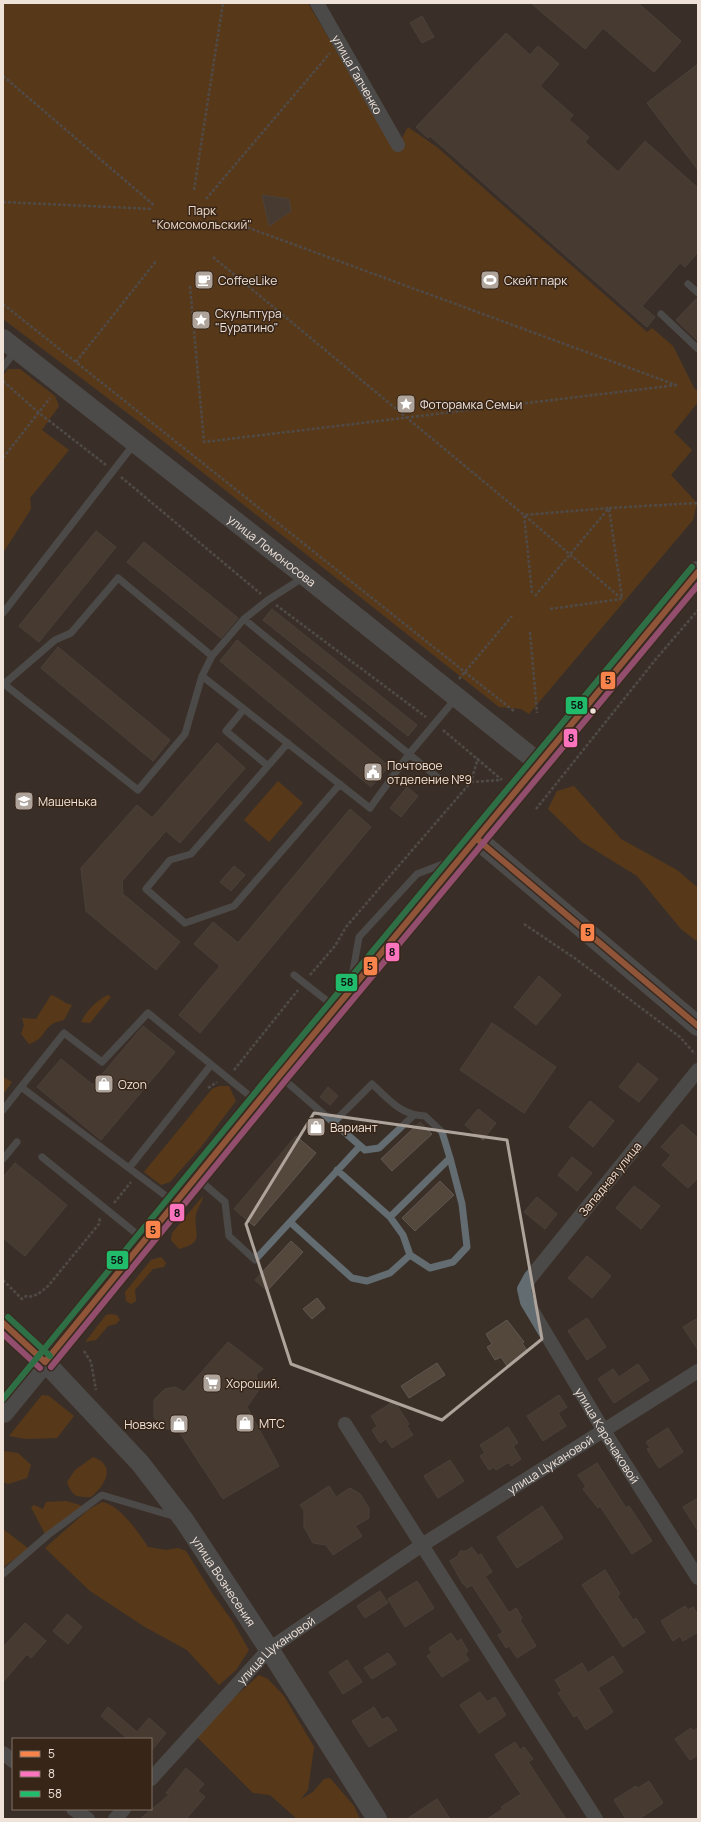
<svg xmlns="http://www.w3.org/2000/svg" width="701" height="1822" font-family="Manrope,sans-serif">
<rect width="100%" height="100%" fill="#3a3028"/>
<!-- green -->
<path fill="#7b4306" d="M3 3H308L395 151 408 127 438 148 647 332 652 328 673 346 694 388 698 391V402L674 432 692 450 671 475 697 503 693 520 529 714 521 709 499 707 134 418 3 319Z
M8 369H20L55 396 59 406 42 430 69 450 30 498 31 509 3 553V376Z
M278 781 303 803 269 842 244 820Z
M574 786 621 839 677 870 698 888V942L681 929 637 876 582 842 548 809 557 791Z
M51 995C59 997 63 1003 72 1005L64 1020C60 1021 55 1022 51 1025 41 1033 44 1039 29 1044L21 1034 24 1025 22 1018 36 1019Z
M108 995 111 997 90 1023 81 1022C87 1010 96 1001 108 995Z
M3 1077 12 1082 4 1093 3 1092Z
M219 1086H229L236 1101 201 1147 170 1182 161 1185 144 1172 212 1089Z
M203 1196C202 1203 197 1208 196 1215 193 1234 206 1242 179 1249L171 1240 172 1233Z
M161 1257 166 1263 164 1267 153 1269 135 1290 136 1301 131 1304 126 1301 125 1292 151 1260Z
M110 1314 117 1315 120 1320 116 1324 108 1326 96 1340 85 1342 106 1315Z
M42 1395 49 1396 74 1416 57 1438 26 1439 9 1436Z
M3 1451 18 1453 31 1465 27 1478 8 1484 3 1482Z
M93 1457C117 1466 105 1485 91 1497 76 1497 73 1497 67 1482L75 1470Z
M66 1501 83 1506 45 1534 31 1507 34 1505 43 1509 46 1502Z
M102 1502C120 1505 138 1532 148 1547L166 1550 178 1548 186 1551 212 1593 233 1622 249 1650 236 1670 219 1685 187 1650 145 1627 90 1591 45 1548 88 1510Z
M3 1529 29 1549 3 1567Z
M259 1675 268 1679 284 1696 314 1747 308 1790 300 1800 313 1792 324 1779 330 1778 354 1806 360 1819H297L270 1795 253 1793 194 1734C215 1713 238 1695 259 1675Z"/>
<!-- building -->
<path fill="#54483d" stroke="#605750" d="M531 3H638L681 41 654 72 603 28 585 49Z
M422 16 434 37 422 43 410 23Z
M506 33 530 55 538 46 559 64 540 86 573 115 569 120 589 137 585 142 618 172 645 141 698 188V252L685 267 680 263 642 306 655 317 647 327 430 136 428 138 416 127Z
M698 64V170L647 103Z
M262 195 289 199 291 211 269 226Z
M697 298H698V341L676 320Z
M96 531 116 547 39 642 19 626Z
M144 542 238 618 221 638 127 562Z
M272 609 417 725 408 736 263 620Z
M237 640 389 766 371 787 220 661Z
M58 647 170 740 153 761 41 668Z
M217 743 245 768 180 843 166 831 122 881 123 894 180 942 156 970 86 911 81 868 137 805 152 818Z
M407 787 418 796 401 817 390 808Z
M350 809 371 827 200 1033 179 1015 220 966 194 944 213 922 238 943Z
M234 866 245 875 231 891 220 882Z
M539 976 561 995 536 1025 514 1007Z
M492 1023 556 1067 524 1113 460 1070Z
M143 1026 175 1052 101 1140 37 1087 61 1059 93 1085Z
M638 1063 658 1079 639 1102 619 1087Z
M328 1087 338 1096 330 1105 320 1097Z
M590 1101 614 1121 593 1147 569 1127Z
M478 1109 496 1123 483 1140 465 1125Z
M420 1122 432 1134 392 1171 381 1159Z
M682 1124 698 1138V1178L688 1188 662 1165 671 1155 661 1147Z
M296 1136 316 1153 254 1226 234 1209Z
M572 1157 592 1173 577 1191 558 1175Z
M15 1163 67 1205 25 1256 3 1238V1177Z
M440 1181 454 1195 415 1231 402 1218Z
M634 1186 660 1206 641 1229 616 1208Z
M537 1197 557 1214 545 1229 524 1212Z
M291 1241 303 1252 267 1291 255 1280Z
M587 1256 611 1276 592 1298 568 1278Z
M317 1298 325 1308 312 1319 303 1309Z
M587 1318 606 1347 587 1360 568 1331Z
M698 1318V1350L683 1327Z
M507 1320 524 1342 522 1343 528 1352 507 1366 501 1357 495 1360 487 1347 492 1344 486 1334Z
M228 1342 263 1369 256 1375 260 1388 247 1407 279 1466 223 1499 180 1433 161 1427 154 1417V1400L165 1389 175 1387 184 1392Z
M437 1363 445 1375 409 1398 401 1386Z
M638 1364 649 1380 614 1403 598 1379 613 1369 619 1377Z
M559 1395 567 1407 558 1413 566 1426 543 1441 527 1416Z
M394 1401 409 1424 407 1426 413 1435 392 1448 386 1439 380 1443 372 1430 377 1426 371 1416Z
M508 1427 518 1443 513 1446 521 1459 511 1466 509 1462 496 1470 494 1467 489 1470 480 1456 485 1453 480 1445Z
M668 1428 683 1452 659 1468 647 1449 650 1448 646 1442Z
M450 1460 464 1481 438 1498 424 1476Z
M597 1463 626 1508 629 1506 652 1541 632 1554 600 1506 598 1508 583 1489 586 1487 578 1475Z
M329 1486 336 1497 350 1488 360 1494 369 1508V1518L355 1526 362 1536 333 1555 326 1545 313 1543 304 1527V1510L300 1505Z
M698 1498V1531L683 1507Z
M542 1506 563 1538 517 1568 497 1537Z
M472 1547 478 1556 481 1554 492 1572 485 1576 509 1613 516 1608 522 1618 520 1620 536 1646 517 1658 509 1646 506 1648 498 1635 503 1632 472 1585 467 1588 464 1584H463L450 1561 458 1556 460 1551H466Z
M605 1570 620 1594 617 1596 633 1620 636 1618 645 1632 623 1647 582 1585Z
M417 1581 434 1608 405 1627 388 1599Z
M380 1591 388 1603 365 1618 357 1606Z
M685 1606 688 1610 693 1607 698 1615V1632L683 1641 680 1636 673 1641 661 1621Z
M67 1614 82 1627 68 1644 53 1631Z
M25 1623 46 1641 31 1658 27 1654 3 1682V1647Z
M451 1633 457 1642 461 1639 468 1651 465 1654 469 1660 442 1677 427 1656 432 1653 429 1648Z
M388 1653 396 1664 372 1679 364 1668Z
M613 1656 623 1672 598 1688 613 1712 586 1730 577 1715 574 1717 558 1693 562 1691 555 1680 582 1663 588 1673Z
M347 1660 362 1682 343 1694 329 1672Z
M480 1692 487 1702 495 1697 506 1715 479 1733 460 1705Z
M108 1707 137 1732 149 1718 166 1733 151 1751V1739H128L101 1716Z
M374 1707 382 1720 388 1717 397 1730 369 1747 352 1721Z
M691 1728 693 1731 698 1728V1755L690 1760 675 1739Z
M515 1742 520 1750 524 1747 533 1759 528 1762 566 1819H487L503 1809 501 1807 521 1794 495 1755Z
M186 1768 204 1784 198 1791 205 1797 186 1819H140L169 1795 166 1793Z
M649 1781 663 1803 639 1819H626L614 1800 636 1786 638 1788Z
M437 1799 450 1819H407Z"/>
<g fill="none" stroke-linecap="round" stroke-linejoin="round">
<!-- path -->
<path stroke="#696c6e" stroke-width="2.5" stroke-dasharray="3 2" stroke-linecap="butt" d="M3 76 155 206
M194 190 223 3
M206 199 330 53
M3 202 153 209
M238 224 676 385
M213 257 524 515 622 599
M190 286 204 442 677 385
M3 304 515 712
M76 362 157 260
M3 381 39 413 106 465
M3 458 50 398
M121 477 261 594
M532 593 524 515 609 508 622 598
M535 596 609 508 697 503
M276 605 426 717
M550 609 621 599
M530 632 537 713
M459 679 512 616
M443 730 502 780
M471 782 501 780
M536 809 656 659 698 610
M524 924 576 959 680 1037 695 1054
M310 975 335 946 346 927 471 782 478 758
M234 1070 298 990
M208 1088 217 1082
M114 1203 131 1182
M3 1280 22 1299 26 1296C35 1298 41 1292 48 1286L99 1224 100 1217
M84 1351 91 1362 96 1390"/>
<!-- lane -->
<path stroke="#636c71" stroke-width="7" d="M688 284 698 293
M661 314 698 349
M3 367 16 350
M3 613 134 444
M244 619 442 781
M212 656 244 619 268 600 304 577
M202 676 370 808 409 754 456 698
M3 683 4 684 55 640 71 633 118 578 212 656 202 676 185 734 138 790 4 684
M244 709 226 731 268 766
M288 743 191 854 170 860 146 889 185 923 234 906 340 784
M294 975 335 1007
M352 977 359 937 417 874 448 862
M281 1077 365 1150 379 1148 414 1115
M3 1110 21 1087
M333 1123 372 1084C390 1100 400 1115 425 1116L442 1132 450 1158 462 1204 467 1247 453 1262 430 1268 410 1255 403 1235 390 1217
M42 1157 143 1239
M3 1159 17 1142
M129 1168 211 1065
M337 1170 390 1217 450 1158
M197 1178 225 1202 229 1236 255 1260 360 1146
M174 1202 21 1087 64 1033 102 1062 148 1013 256 1101
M290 1222 352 1278 367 1281 390 1273 410 1255
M3 1574 48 1535 102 1495 176 1517"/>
<!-- street -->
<g stroke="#636c71" stroke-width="14">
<path id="s1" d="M317 3 398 145"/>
<path id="s2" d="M698 1070 530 1278 524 1289 527 1302 604 1431 698 1578"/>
<path d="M345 1424 596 1819"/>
<path d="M3 1753 13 1761"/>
<path id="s3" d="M151 1779 269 1649 422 1545 698 1371"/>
<path d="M73 1809 88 1819"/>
<path d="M115 1819 124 1809"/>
</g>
<!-- secondary -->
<g stroke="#646d73" stroke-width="20">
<path id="s4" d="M3 339 305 576 539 763"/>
<path d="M477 839 698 1026"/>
<path id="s5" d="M3 1323 45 1362 140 1463 184 1520 269 1649 377 1819"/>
</g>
<!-- primary -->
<path stroke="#636c6f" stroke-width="22" d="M3 1412 279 1076 698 572"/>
<!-- bus-1 casing -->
<g stroke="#372518" stroke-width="9">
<path id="bus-1" d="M477 839 698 1026
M3 1323 45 1362
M45 1362 279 1076 698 572"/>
</g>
<!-- bus-2 casing -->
<g stroke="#372518" stroke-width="9">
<path id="bus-2" d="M3 1334 40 1368
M51 1367 285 1081 698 585"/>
</g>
<!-- bus-3 casing -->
<g stroke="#372518" stroke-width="9">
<path id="bus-3" d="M8 1317 50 1356
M3 1399 273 1071 692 567"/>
</g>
<!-- bus-1 -->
<use href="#bus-1" stroke="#f8844c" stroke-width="6"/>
<!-- bus-2 -->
<use href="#bus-2" stroke="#fc73be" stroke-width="6"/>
<!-- bus-3 -->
<use href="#bus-3" stroke="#20bc6c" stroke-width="6"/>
</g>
<!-- marked area -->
<path d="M0 0H701V1822H0ZM314 1113 507 1140 542 1339 442 1420 291 1364 246 1224Z" fill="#3a3028" fill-opacity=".55" fill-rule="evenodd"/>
<path fill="none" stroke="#afa49b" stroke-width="3" stroke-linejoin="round" d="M314 1113 507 1140 542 1339 442 1420 291 1364 246 1224Z"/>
<!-- icons -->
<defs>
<g id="cafe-square" transform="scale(1)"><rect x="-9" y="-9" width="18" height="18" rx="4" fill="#afa49b" stroke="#372518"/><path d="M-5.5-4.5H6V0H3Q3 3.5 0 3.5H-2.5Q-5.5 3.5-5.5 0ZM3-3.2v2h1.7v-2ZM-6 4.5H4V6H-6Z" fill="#fff"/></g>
<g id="stadium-square" transform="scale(1)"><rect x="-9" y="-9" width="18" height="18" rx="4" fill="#afa49b" stroke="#372518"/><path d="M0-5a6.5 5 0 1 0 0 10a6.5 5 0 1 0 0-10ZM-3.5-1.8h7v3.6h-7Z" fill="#fff"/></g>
<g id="sight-square" transform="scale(1)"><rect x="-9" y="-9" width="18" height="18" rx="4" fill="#afa49b" stroke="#372518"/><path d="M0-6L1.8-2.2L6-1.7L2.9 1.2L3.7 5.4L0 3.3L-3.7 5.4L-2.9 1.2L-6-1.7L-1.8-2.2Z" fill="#fff"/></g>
<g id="civic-square" transform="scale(1)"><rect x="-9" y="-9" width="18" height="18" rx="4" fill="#afa49b" stroke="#372518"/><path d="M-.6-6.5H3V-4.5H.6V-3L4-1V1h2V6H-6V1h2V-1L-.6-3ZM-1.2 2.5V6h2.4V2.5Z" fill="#fff"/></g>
<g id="school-square" transform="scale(1)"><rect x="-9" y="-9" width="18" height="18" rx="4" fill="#afa49b" stroke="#372518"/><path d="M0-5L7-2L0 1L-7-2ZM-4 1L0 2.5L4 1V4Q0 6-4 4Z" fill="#fff"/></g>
<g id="shop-square" transform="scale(1)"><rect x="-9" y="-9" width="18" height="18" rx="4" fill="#afa49b" stroke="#372518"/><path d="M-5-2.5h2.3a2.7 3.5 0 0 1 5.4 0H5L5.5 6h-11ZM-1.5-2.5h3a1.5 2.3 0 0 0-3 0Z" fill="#fff"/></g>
<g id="supermarket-square" transform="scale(1)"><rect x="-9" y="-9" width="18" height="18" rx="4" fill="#afa49b" stroke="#372518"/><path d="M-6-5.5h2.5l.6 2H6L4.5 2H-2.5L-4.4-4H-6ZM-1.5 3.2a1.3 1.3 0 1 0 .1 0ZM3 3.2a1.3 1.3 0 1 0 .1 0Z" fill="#fff"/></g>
</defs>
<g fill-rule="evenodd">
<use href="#cafe-square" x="204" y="280"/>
<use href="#stadium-square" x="490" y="280"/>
<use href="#sight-square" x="201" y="320"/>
<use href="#sight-square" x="406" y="404"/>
<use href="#civic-square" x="373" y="772"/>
<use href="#school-square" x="24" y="801"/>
<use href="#shop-square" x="104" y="1084"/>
<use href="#shop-square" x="316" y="1127"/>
<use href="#supermarket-square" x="212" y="1383"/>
<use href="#shop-square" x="245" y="1423"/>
<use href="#shop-square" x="179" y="1424"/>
</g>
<!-- markers -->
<circle fill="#eee2d9" stroke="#372518" stroke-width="1.5" cx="593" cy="711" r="3.5"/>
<g text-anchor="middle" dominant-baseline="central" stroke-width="3" stroke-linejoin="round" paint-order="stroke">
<!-- street labels -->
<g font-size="12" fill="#eee2d9" stroke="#372518">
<text stroke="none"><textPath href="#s1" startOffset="82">улица Гапченко</textPath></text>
<text stroke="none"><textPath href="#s4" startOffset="342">улица Ломоносова</textPath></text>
<text transform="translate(610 1179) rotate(-51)">Западная улица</text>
<text stroke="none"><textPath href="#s2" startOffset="449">улица Карачаковой</textPath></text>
<text stroke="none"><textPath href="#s3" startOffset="512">улица Цукановой</textPath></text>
<text stroke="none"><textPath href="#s5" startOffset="341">улица Вознесения</textPath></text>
<text stroke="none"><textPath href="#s3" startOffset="180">улица Цукановой</textPath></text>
</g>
<!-- park labels -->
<g font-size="12" fill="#f0dbcc" stroke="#372518">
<text x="202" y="210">Парк<tspan x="202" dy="14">"Комсомольский"</tspan></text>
</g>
<!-- poi labels -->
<g font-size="12" fill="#eee2d9" stroke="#372518" text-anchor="start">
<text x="218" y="280">CoffeeLike</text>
<text x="504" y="280">Скейт парк</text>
<text x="215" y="313">Скульптура<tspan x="215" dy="14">"Буратино"</tspan></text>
<text x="420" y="404">Фоторамка Семьи</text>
<text x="387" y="765">Почтовое<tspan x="387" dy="14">отделение №9</tspan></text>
<text x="38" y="801">Машенька</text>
<text x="118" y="1084">Ozon</text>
<text x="330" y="1127">Вариант</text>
<text x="226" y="1383">Хороший.</text>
<text x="259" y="1423">МТС</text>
<text x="165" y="1424" text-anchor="end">Новэкс</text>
</g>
</g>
<g stroke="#372518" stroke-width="1.5">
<rect x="600" y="671" width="16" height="19" rx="4" fill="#f8844c"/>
<rect x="565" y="696" width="23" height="19" rx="4" fill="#20bc6c"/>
<rect x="563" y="728" width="15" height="20" rx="4" fill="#fc73be"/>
<rect x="580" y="923" width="15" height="19" rx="4" fill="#f8844c"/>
<rect x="385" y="942" width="15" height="20" rx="4" fill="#fc73be"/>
<rect x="363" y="956" width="15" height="20" rx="4" fill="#f8844c"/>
<rect x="335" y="973" width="23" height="19" rx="4" fill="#20bc6c"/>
<rect x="169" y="1203" width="16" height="19" rx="4" fill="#fc73be"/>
<rect x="145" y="1220" width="16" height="19" rx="4" fill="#f8844c"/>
<rect x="106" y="1250" width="23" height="20" rx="4" fill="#20bc6c"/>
</g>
<g font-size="11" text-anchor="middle" font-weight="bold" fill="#111">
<text x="608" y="684">5</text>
<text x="577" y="709">58</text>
<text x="571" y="742">8</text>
<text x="588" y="936">5</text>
<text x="392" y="956">8</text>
<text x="370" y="970">5</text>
<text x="347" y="986">58</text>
<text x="177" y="1217">8</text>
<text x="153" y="1234">5</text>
<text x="117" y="1264">58</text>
</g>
<!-- border -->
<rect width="701" height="1822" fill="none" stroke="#eee2d9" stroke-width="8"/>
<!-- legend -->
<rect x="12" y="1738" width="140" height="72" fill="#372518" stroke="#807165"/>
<rect x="20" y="1751" width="20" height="6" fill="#f8844c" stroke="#807165"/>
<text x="48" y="1758" font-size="12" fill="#eee2d9">5</text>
<rect x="20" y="1771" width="20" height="6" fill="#fc73be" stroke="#807165"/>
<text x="48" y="1778" font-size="12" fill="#eee2d9">8</text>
<rect x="20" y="1791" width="20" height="6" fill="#20bc6c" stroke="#807165"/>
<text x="48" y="1798" font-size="12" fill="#eee2d9">58</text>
</svg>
